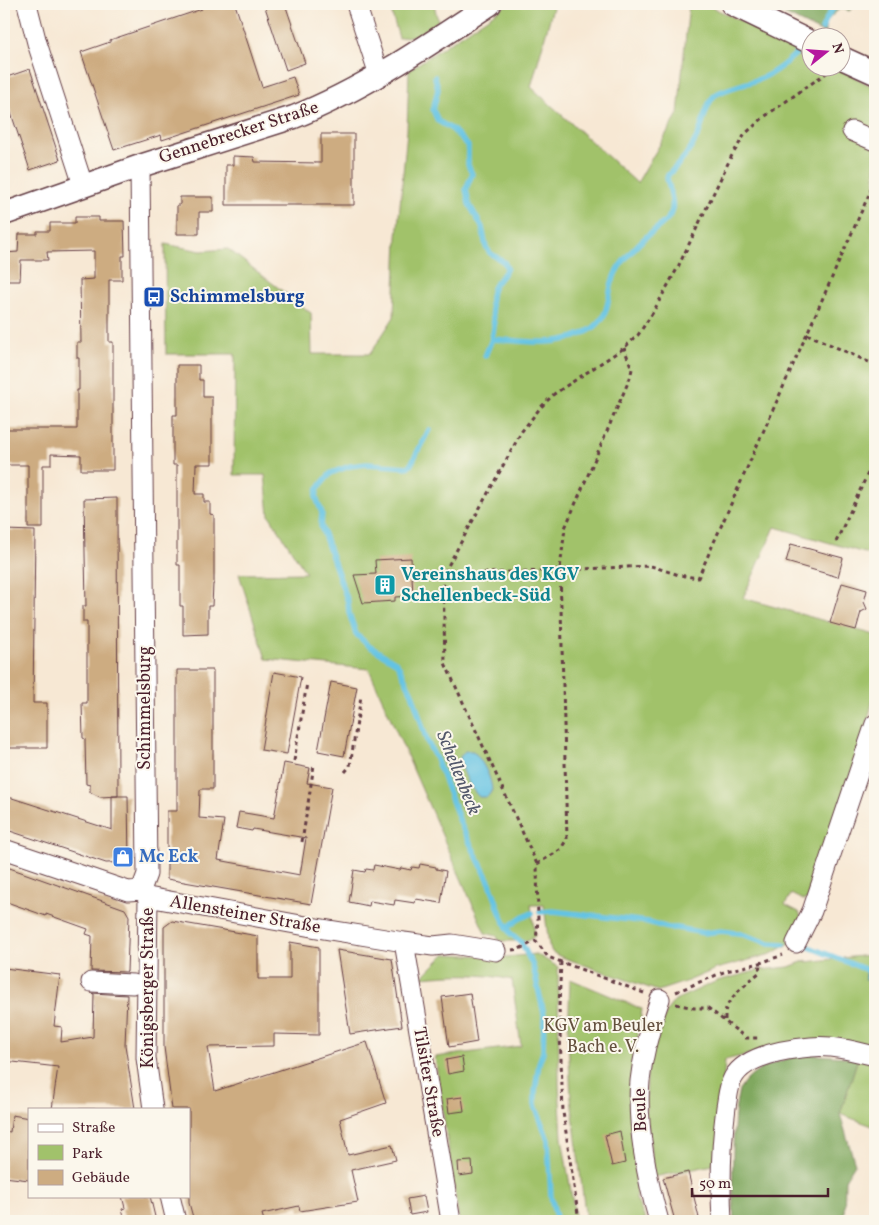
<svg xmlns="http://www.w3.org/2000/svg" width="879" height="1225" font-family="Vollkorn,serif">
<rect width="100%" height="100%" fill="#fbf7ec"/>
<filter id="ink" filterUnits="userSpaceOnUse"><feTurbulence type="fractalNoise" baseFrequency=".02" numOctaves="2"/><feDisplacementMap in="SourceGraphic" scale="10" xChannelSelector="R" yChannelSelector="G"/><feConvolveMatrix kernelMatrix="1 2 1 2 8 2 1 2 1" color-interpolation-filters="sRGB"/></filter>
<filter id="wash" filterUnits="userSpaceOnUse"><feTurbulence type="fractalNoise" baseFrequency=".0096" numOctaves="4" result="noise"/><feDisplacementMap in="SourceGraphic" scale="20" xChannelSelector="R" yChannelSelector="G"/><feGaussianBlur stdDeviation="1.12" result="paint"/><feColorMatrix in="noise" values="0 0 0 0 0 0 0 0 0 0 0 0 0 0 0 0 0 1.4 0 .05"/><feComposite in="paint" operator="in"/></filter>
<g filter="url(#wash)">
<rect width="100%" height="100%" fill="#f7e8d4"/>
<!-- green -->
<path fill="#a1c26b" stroke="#76704b" d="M389 4H434L438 21 417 35 399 38Z
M508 4H554L531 87 637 183 678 114 689 4H705L811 54 812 68H837L875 88V556L775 527 743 598 875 635V691L862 744 808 899 803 900 791 894 785 905 799 912 801 917 795 938 786 946 771 954 716 969 688 981 658 991 559 956 552 952 549 945 544 905H531L535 936 528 941H499L497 936 485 933 369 669 266 659 239 574 306 573 269 515 265 475H234L235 354H166L165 244 201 251 228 249 311 313 312 354H370L394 317 397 237 407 131 409 70Z
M445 954 507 957 536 954 558 967 559 1085 562 1138 576 1221H459L435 1057 521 1046 512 980C482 973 453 974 422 977Z
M870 955 875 957V1051L775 1048 725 1060 718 1164 654 1177 646 1112 647 1073 657 1033 668 1009 675 1000 717 981 760 970 789 967 807 960 806 962Z
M570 979 642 1009 632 1075 633 1117 636 1199 646 1221H586L571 1098 568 1039Z
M858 1058 875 1064V1127L840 1114Z"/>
<!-- forest -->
<path fill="#80a85f" stroke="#656445" d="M764 4H858L849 11 841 8C831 16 824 21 825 34Z
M805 1054 858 1058 840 1114 855 1164 845 1180 844 1221H734C732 1200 731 1100 741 1087 756 1066 782 1060 805 1054Z"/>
<!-- water -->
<path fill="#64c3e3" stroke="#577187" d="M465 751H473C482 760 492 778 492 791L487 797H479C470 788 461 770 460 757Z
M870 955 875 957V982L865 979Z"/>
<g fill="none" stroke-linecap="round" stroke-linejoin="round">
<!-- stream -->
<path stroke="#64c3e3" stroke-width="5.5" d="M822 29C827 18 830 8 841 4
M435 77 438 89 433 110 438 121 453 130 468 146V165L472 174 466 189 469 204 482 227 486 247 490 253 504 262 507 268C503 277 494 282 492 291 488 304 494 315 494 327 494 331 492 335 492 339
M485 356 492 339C523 341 553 347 582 334 618 319 602 292 619 267 627 256 638 244 647 236 654 230 666 223 670 215 676 206 669 188 667 178L668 175C681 162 690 152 698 135 704 123 705 105 714 96 721 89 751 83 762 78 776 72 787 62 799 51
M429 430 410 466 407 467 367 464 350 466 331 473 318 488 316 497 322 513 321 526 348 602 349 613 356 634 369 646 397 663 412 693 427 741 437 761 462 827 490 883 501 915 510 933 521 942 533 966 544 1014 543 1052 539 1063 535 1092V1105L548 1140 551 1197 557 1221
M540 912 553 911 648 922 668 928H677L704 933 721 931 738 933 769 943 784 944
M507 928 519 919 532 913
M809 947 867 970"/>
</g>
<g id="blocks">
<!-- building -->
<path fill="#cdac81" d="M200 4H235L262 87 293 77 299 95 162 140 161 135 114 150 81 52 110 42V40L202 9Z
M264 4H285L305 63 286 70Z
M30 69 60 160 30 170 4 92V78Z
M321 134H354V205H226V165H233V156L254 157 255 162 321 163Z
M180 197H213V212H199V234H177V205H180Z
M75 217H99V221H124L125 256H122V280H109V342H113V470H81V455L51 454V465H43V528H28V465H4V429H77V390H79V358H77V342H81L80 280 94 279V251L47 252 48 260H21L20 281H4V253L18 252 19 234H37V231H50V223H75Z
M177 365H199V380H203V397H212V464H196L195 494H204V502H210V514L214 515V584H213L212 606H208V634L183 635V606H180V565H177V465H173V415H177Z
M117 498 118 796 100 797 90 792V785L86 784 85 739 83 738 82 703H87V622H83V606H86L84 499Z
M4 530 35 531 33 703H47V748H4Z
M791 544 843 558 838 577 786 562Z
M411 558 413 596 395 597V601L363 603 354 575 376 574 375 560Z
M842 583 867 590 864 602 867 609 861 612 856 630 830 623Z
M177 670H213V789H201L200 791 199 818 224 820 218 860 300 875 306 838 253 829 252 831 236 828 239 812 274 818 284 763 310 768 307 783 332 787 311 904 167 879V811H177Z
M274 672 301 677 287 754 261 750Z
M331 682 357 687 344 756 318 751Z
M112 796H128L129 862 106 863 4 829V806L7 798H12L112 830Z
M420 864 436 867V869L446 871 441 903 416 899 415 903 395 900 394 905 370 901 369 906 349 902 354 870 365 872 366 869 373 870 374 865 400 870 401 868 411 870 412 867 419 868Z
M4 866 125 909 129 916 127 972 91 971 92 936 86 934 88 929 46 914V916L4 901Z
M172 921 258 936V979H290V942L319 947V1035L274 1034V1046L208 1047 215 1091 367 1042 386 1103 340 1119 348 1155 392 1145 396 1160 351 1170 358 1202 300 1211 299 1206 262 1214 264 1221H194L189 1203V1109H172L164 1047V927Z
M337 950 392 959 402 1026 350 1034Z
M4 968 60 975 54 1026 62 1027 61 1042 93 1037 94 994 91 993 127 995 125 1045 135 1109H52L58 1067 4 1061Z
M470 993 477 1042 449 1047 442 997Z
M462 1057 464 1071 448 1074 446 1060Z
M462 1097 464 1111 449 1113 447 1099Z
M12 1115 29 1118V1180L4 1177 5 1131 10 1132Z
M620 1131 625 1163 612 1166 605 1135Z
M472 1161 473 1174 459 1176 458 1162Z
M688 1172 699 1218 694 1219V1221H675L663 1178Z
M122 1196H150L156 1221H125L122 1209 125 1208Z
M424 1196 427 1212 410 1215 407 1199Z"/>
</g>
</g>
<g filter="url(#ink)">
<use href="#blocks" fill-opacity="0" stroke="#643d44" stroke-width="1"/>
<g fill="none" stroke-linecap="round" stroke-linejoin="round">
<!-- minor casing -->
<g stroke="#643d44" stroke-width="21">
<path id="minor" d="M27 4 37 43 83 185
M356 4 379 75
M852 131 875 141
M140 166 147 874 141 890
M4 849 128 891 141 890
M141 890 148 897 317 928 404 942 433 946 452 944 496 951
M148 897 146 1058 153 1109
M404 942 451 1221
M796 943 812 911 875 724
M91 982 133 984
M170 1196 176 1221
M659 1221C647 1181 636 1123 640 1081 643 1053 651 1025 660 999
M722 1221C720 1184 721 1145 726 1107 728 1097 728 1087 733 1078 745 1055 788 1049 811 1047 833 1045 855 1051 875 1056"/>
</g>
<!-- major casing -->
<g stroke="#643d44" stroke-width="25">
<path id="major" d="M732 4 812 43
M842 58 875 73
M4 214 140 166 294 117C364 89 427 46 490 4"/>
</g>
<!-- path -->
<path stroke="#643d44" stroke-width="3" stroke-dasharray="4 4" stroke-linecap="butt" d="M807 334 875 365
M836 542 875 458
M443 575 651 566 679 575 698 578 875 181
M294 761 307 683
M345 772 350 766 361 696
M302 842 314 765
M537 864 560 850 567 839 560 569 565 528 630 378 632 369 624 348
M512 950 519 949 536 941
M561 962 559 1006 563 1112 579 1221
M676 992 726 971 760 963 783 955
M644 993 548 957 536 941 538 920 537 864 445 663 443 575 522 431 541 407 554 394 624 348 638 335 652 314 677 269 731 157 745 134 764 117 829 71
M676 1004 694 1008H708L746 1038H759
M725 1020C725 1016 725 1012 726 1008 728 999 751 979 759 973L760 963"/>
<!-- minor -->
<use href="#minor" stroke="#fff" stroke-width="19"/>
<!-- major -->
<use href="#major" stroke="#fff" stroke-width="22"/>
</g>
</g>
<!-- icons -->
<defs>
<g id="bus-square" transform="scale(1.125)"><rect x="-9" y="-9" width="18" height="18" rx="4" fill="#1a4fb4" stroke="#fbf7ec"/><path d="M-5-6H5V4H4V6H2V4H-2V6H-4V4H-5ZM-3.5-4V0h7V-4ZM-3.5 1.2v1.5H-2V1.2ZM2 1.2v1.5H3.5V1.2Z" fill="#fff"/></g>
<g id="building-square" transform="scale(1.125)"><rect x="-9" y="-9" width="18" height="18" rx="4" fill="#0f9aa8" stroke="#fbf7ec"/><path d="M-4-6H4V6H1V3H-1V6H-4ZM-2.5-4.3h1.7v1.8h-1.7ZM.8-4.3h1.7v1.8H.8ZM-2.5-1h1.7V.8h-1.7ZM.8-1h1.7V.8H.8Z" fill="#fff"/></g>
<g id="shop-square" transform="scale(1.125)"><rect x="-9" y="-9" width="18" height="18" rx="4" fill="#3f7fe0" stroke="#fbf7ec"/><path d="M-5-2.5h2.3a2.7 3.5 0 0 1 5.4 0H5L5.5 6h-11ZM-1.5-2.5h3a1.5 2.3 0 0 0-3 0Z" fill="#fff"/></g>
</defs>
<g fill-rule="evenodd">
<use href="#bus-square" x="154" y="297"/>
<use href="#building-square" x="385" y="585"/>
<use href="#shop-square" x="123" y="857"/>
</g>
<g text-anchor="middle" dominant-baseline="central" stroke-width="4" stroke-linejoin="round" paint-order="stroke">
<!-- street labels -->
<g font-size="18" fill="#4a1f2b" stroke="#fbf7ec">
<text transform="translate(239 133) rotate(-18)">Gennebrecker Straße</text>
<text transform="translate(145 708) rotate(-90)">Schimmelsburg</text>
<text transform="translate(245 915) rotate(10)">Allensteiner Straße</text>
<text transform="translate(148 988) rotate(-90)">Königsberger Straße</text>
<text transform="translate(428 1082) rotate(80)">Tilsiter Straße</text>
<text transform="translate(641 1110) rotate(-92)">Beule</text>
</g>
<!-- transit labels -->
<g font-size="18" font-weight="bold" fill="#164399" stroke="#fbf7ec" text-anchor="start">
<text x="170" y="297">Schimmelsburg</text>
</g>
<!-- culture labels -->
<g font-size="18" font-weight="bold" fill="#0d838f" stroke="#fbf7ec" text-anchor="start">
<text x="401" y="575">Vereinshaus des KGV<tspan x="401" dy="21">Schellenbeck-Süd</tspan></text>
</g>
<!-- shop labels -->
<g font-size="18" font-weight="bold" fill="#366cbe" stroke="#fbf7ec" text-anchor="start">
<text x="139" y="857">Mc Eck</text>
</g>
<!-- park labels -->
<g font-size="18" fill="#64503e" stroke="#fbf7ec">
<text x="603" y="1026">KGV am Beuler<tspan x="603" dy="21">Bach e. V.</tspan></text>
</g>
<!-- water labels -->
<g font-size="19" font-style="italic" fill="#53586b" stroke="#fbf7ec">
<text transform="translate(458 773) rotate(68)">Schellenbeck</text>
</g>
</g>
<!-- margin -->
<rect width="879" height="1225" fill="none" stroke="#fbf7ec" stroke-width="20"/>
<!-- legend -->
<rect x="28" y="1108" width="162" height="90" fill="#fbf7ec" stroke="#b4a19f"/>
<rect x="38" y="1124" width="25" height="8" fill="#ffffff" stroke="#b4a19f"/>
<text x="72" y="1132" font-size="15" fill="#4a1f2b">Straße</text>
<rect x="38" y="1145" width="25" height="15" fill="#a1c26b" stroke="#b4a19f"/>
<text x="72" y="1158" font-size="15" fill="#4a1f2b">Park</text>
<rect x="38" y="1170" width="25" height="15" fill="#cdac81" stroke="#b4a19f"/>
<text x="72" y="1182" font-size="15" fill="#4a1f2b">Gebäude</text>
<!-- north arrow -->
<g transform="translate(826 52) rotate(73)"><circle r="24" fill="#fbf7ec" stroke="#b4a19f"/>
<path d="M0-4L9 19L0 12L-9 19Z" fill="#b5179e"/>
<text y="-8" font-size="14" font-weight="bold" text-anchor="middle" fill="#4a1f2b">N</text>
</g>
<!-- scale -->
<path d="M692 1188v8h136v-8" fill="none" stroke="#4a1f2b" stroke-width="2.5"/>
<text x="699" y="1188" font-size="15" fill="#4a1f2b" stroke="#fbf7ec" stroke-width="4" paint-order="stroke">50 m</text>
</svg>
